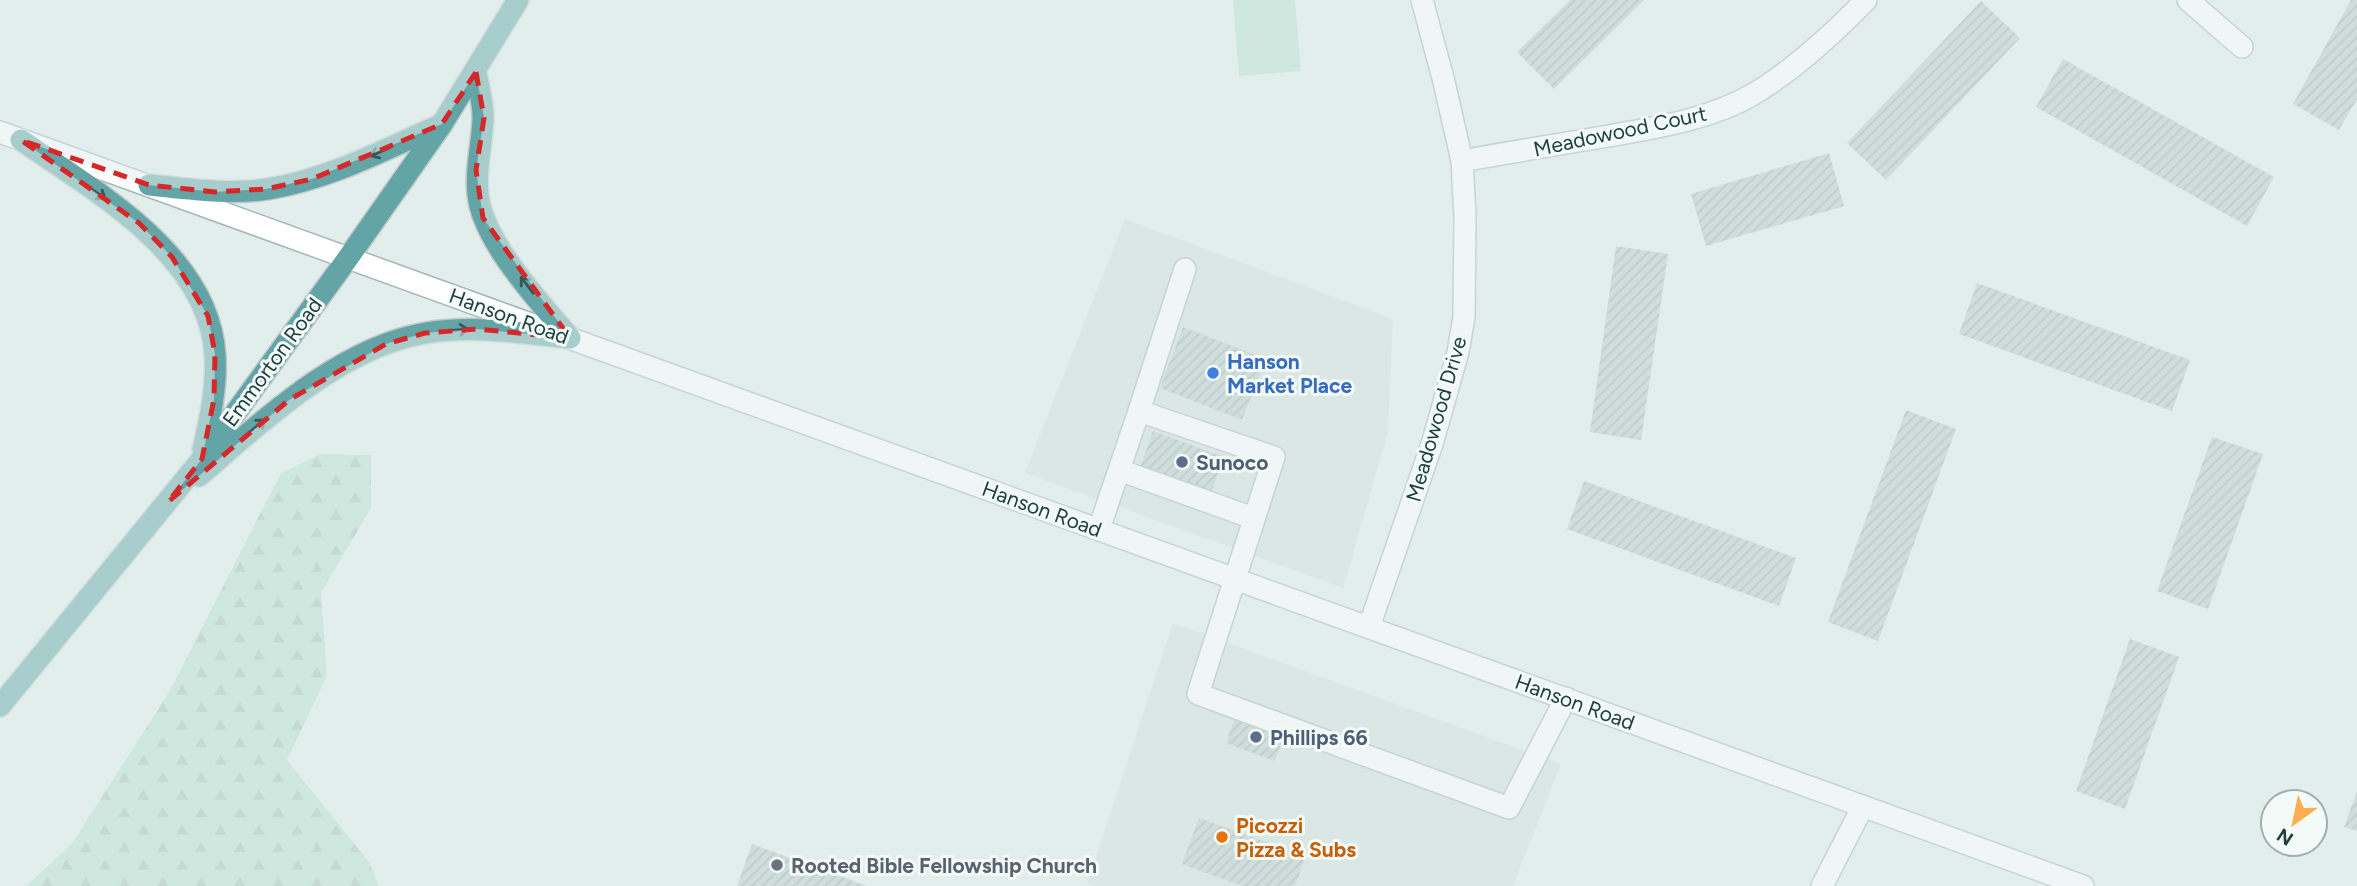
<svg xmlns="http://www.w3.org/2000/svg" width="2357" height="886" font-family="Figtree,sans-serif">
<defs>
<pattern id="forest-firs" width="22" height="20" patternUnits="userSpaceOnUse" patternTransform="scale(1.75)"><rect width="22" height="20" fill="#b9e1cf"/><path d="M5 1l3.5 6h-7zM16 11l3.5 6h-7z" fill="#9fc2b3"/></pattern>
<pattern id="building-hatch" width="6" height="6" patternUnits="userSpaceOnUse" patternTransform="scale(1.75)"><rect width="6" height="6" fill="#b7c9c6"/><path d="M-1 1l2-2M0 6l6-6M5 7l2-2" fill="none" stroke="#94a5a2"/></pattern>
</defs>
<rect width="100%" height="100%" fill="#e2eeec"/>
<!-- built -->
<path fill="#d0dedc" d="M1125 219 1393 319 1388 432 1343 588 1025 473Z
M1173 623 1561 764 1513 886H1093L1087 884Z"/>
<!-- forest -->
<path fill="url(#forest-firs)" d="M321 454 371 455V508L321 593 327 676 287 760 369 862 379 886H26L71 845 168 694 281 473Z"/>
<!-- pitch -->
<path fill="#b9e1cf" d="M1233 0H1295L1301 71 1239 76Z"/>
<!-- building -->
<path fill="url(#building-hatch)" d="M1570 0H1644L1554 89 1517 52Z
M2351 0H2357V99L2339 130 2293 104Z
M1981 1 2020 38 1886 180 1847 143Z
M2063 59 2274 177 2247 226 2036 107Z
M1829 153 1844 206 1706 246 1691 194Z
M1616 246 1668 254 1641 440 1590 432Z
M1977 283 2190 360 2172 411 1959 334Z
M1183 327 1266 359 1242 420 1160 388Z
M1906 410 1956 429 1878 641 1828 622Z
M1153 431 1224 457 1211 493 1140 467Z
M2212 437 2263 454 2208 609 2157 591Z
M1584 481 1796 558 1779 606 1567 529Z
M2130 639 2179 657 2125 809 2076 791Z
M1236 714 1286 731 1275 761 1226 743Z
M2357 791V831L2344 827Z
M1199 818 1306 856 1295 886H1242L1182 864Z
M752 844 867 886H737Z"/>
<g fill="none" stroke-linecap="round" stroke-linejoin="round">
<!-- minor casing -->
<g stroke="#a4b6b5" stroke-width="24">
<path id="minor" d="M2188 0 2242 47
M0 132 2083 886
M1462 161C1511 152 1560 144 1609 136 1657 127 1708 120 1752 95 1794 70 1832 35 1866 0
M1139 411 1185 269
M1119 470 1253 518
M1099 529 1139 411 1274 457 1198 694 1509 808 1566 698
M1369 627 1433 441 1458 352 1464 317 1465 216 1462 161 1444 82 1422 0
M1822 886 1863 806"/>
</g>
<!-- major casing -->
<g stroke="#c1caca" stroke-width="24">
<path id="major" d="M476 72C478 87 484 104 483 120 482 145 475 169 478 194 482 241 540 302 570 338
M21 140C94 191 209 254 215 355 217 387 210 418 203 450
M149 185C189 189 229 195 268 189 329 179 384 150 440 125
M199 476C263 421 340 347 426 333 474 325 522 333 570 338
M0 706 202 459 348 258 442 124 518 0"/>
</g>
<!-- minor -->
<use href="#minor" stroke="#fff" stroke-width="21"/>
<!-- major -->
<use href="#major" stroke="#63a4a7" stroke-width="21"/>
</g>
<!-- one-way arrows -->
<defs><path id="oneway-shaft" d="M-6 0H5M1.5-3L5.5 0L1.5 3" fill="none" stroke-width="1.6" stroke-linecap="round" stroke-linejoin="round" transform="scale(1.75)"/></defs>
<g stroke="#31595a">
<use href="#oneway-shaft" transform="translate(380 152) rotate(156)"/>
<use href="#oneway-shaft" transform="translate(97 193) rotate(35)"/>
<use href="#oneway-shaft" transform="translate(527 285) rotate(-127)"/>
<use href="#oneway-shaft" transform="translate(458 330) rotate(-5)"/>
<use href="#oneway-shaft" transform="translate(257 426) rotate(-40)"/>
</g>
<!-- marked area -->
<path d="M0 0H2357V886H0ZM476 72 484 118 476 170 483 218 570 338 477 329 425 333 386 344 289 400 168 502 202 459 214 399 215 354 208 316 172 257 139 223 21 140 149 185 215 192 266 189 312 179 442 124Z" fill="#e2eeec" fill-opacity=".55" fill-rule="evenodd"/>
<path fill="none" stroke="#d62828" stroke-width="5" stroke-dasharray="14 9" stroke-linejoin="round" d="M476 72 484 118 476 170 483 218 570 338 477 329 425 333 386 344 289 400 168 502 202 459 214 399 215 354 208 316 172 257 139 223 21 140 149 185 215 192 266 189 312 179 442 124Z"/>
<!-- markers -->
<circle fill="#3f7fe0" stroke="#f3faf8" stroke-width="2.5" cx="1213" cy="373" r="7"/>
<g fill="#5c6f8a" stroke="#f3faf8" stroke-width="2.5">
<circle cx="1182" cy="462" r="7"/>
<circle cx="1256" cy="737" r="7"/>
</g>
<circle fill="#e8710a" stroke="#f3faf8" stroke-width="2.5" cx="1222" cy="837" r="7"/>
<circle fill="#6b7280" stroke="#f3faf8" stroke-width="2.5" cx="777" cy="865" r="7"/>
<g text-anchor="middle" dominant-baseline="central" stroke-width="6" stroke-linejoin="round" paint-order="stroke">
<!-- street labels -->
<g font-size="21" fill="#204040" stroke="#f3faf8">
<text transform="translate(1620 131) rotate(-12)">Meadowood Court</text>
<text transform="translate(509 316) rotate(20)">Hanson Road</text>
<text transform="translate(272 362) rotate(-54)">Emmorton Road</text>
<text transform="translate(1436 419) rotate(-74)">Meadowood Drive</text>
<text transform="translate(1042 509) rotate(20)">Hanson Road</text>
<text transform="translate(1575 702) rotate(20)">Hanson Road</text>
</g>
<!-- shop labels -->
<g font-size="21" font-weight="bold" fill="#366cbe" stroke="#f3faf8" text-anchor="start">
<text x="1227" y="361">Hanson<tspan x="1227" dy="24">Market Place</tspan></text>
</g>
<!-- service labels -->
<g font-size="21" font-weight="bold" fill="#4e5e75" stroke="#f3faf8" text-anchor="start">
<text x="1196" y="462">Sunoco</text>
<text x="1270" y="737">Phillips 66</text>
</g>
<!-- food labels -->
<g font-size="21" font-weight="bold" fill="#c56008" stroke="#f3faf8" text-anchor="start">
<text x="1236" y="825">Picozzi<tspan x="1236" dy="24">Pizza &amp; Subs</tspan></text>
</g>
<!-- worship labels -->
<g font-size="21" font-weight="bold" fill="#5b616d" stroke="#f3faf8" text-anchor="start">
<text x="791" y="865">Rooted Bible Fellowship Church</text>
</g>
</g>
<!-- north arrow -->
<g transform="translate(2294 823) rotate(213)"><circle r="33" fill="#f3faf8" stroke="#9fb0ae" stroke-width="2"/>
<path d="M0-5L12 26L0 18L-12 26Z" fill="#feae50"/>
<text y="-10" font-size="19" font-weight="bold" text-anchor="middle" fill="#204040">N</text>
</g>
</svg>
